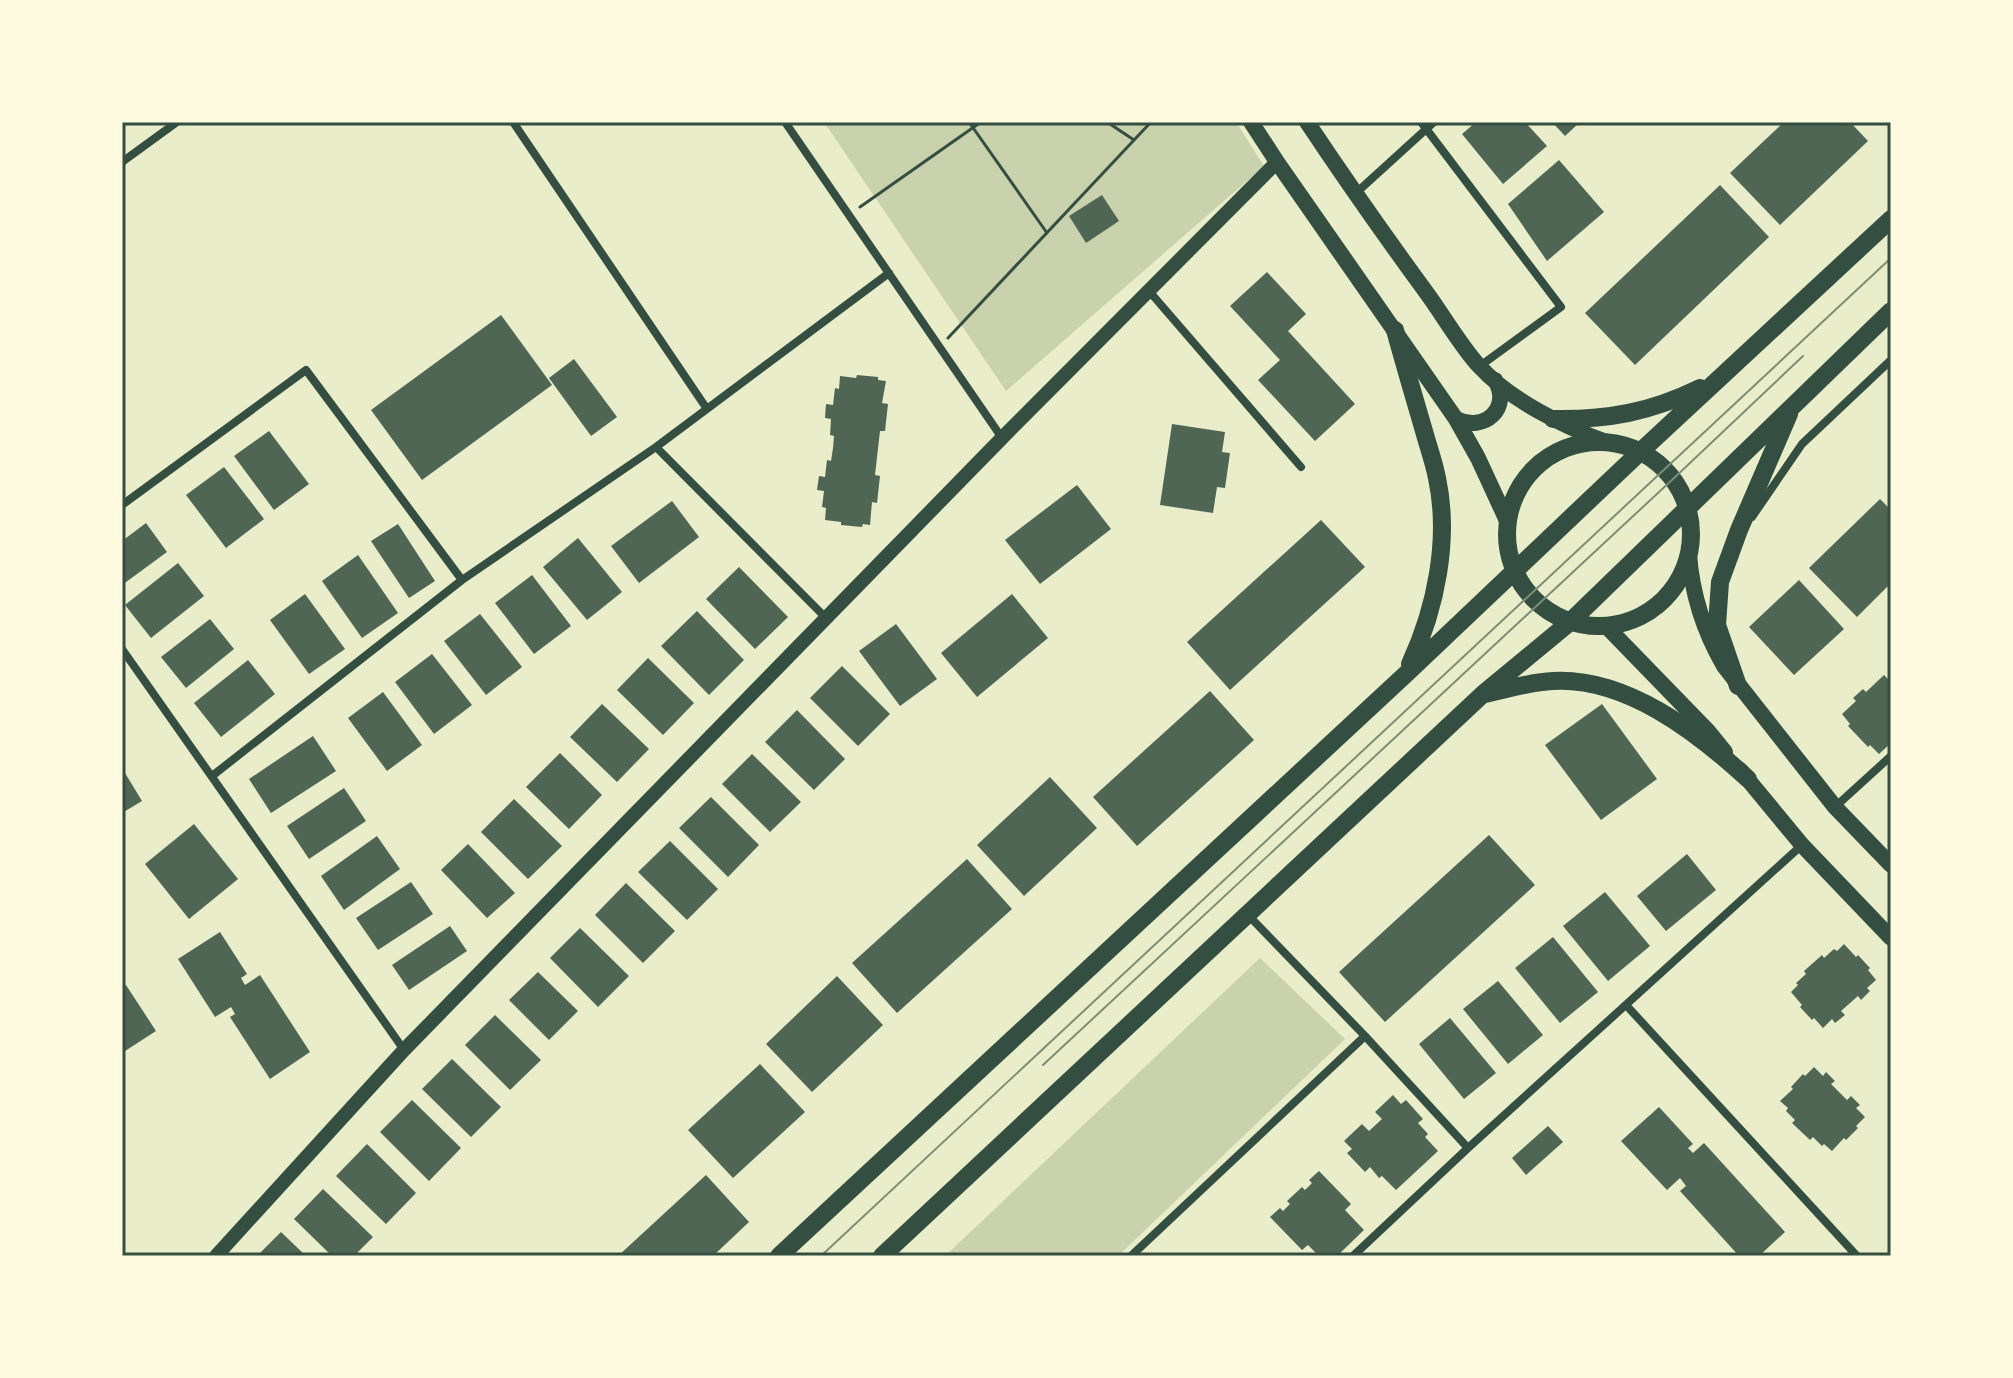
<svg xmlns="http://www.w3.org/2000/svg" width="2013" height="1378" font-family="'Noto Serif',serif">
<rect width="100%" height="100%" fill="#e9edc9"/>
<!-- green -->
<path fill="#cad2ad" d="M824 122H1236L1264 166 1006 391Z
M1260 958 1345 1039 1118 1256H945Z"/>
<!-- building -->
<path fill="#4f6655" d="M1476 122H1525L1547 146 1503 184 1462 134Z
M1552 122H1576L1578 124 1565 136Z
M1784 122H1850L1868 141 1780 225 1730 173Z
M1559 160 1604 212 1547 261 1508 204Z
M1720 185 1769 237 1635 365 1585 313Z
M1102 195 1119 221 1086 243 1069 216Z
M1267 272 1306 314 1288 331 1355 404 1315 441 1258 380 1280 360 1230 306Z
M501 315 552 385 422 480 371 410Z
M574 359 617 417 591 436 549 378Z
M857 375 878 377V380L886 381 882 403 888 404 885 431H880L875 475 880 476 877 503 872 502 870 525 863 524 862 527 841 525V522L825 520 826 508 822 507 824 491 817 490 819 476 825 477 827 460 831 461 833 448 834 436 830 435 831 419 825 418 826 404 833 405 835 388 839 389 840 376 856 378Z
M1172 424 1225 432 1222 452 1230 453 1225 488 1217 487 1213 513 1160 505Z
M269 431 309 484 274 510 234 456Z
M224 467 264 519 226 548 186 495Z
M1077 485 1111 529 1040 584 1005 540Z
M1880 499 1891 510V583L1857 617 1809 568Z
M672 501 699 537 639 583 611 546Z
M1321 520 1365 567 1230 690 1187 642Z
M146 523 167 552 122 585V541Z
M398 524 435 581 409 598 371 541Z
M578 538 622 592 587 620 543 567Z
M358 555 398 613 362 638 322 581Z
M178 563 204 596 151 638 125 605Z
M739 567 788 617 755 649 706 599Z
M532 575 571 626 534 654 495 603Z
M1799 580 1844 629 1794 675 1749 627Z
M305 594 345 649 309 674 270 620Z
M1012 594 1048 638 977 697 941 653Z
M697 611 744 660 709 695 661 646Z
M480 614 522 667 486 695 444 641Z
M210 619 234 649 186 688 161 657Z
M896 624 937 679 900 706 859 651Z
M432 654 472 705 434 734 395 682Z
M648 658 694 703 663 735 617 690Z
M248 660 275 694 221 737 194 703Z
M842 666 890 714 858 746 810 698Z
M1884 675 1891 682V701L1888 704 1891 707V743L1879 754 1870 745 1868 747 1848 726 1850 724 1842 714 1856 701 1853 698 1863 689 1866 692Z
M1210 691 1254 740 1137 846 1093 797Z
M383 692 422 745 387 771 348 718Z
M602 704 649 749 617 782 570 737Z
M1602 704 1657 779 1601 820 1545 745Z
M797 710 845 759 814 790 765 742Z
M313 736 336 771 271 813 249 779Z
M560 753 602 795 569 829 526 787Z
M752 754 801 802 770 832 722 784Z
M122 768 142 801 122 813Z
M1050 777 1097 828 1024 896 977 845Z
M344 788 366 821 309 859 287 826Z
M711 797 759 845 728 877 679 828Z
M514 799 562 846 528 879 481 832Z
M194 824 238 879 189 919 145 864Z
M1489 835 1535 885 1385 1022 1339 972Z
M377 836 400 869 344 910 321 876Z
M670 841 718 889 687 920 638 872Z
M468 844 515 893 487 918 441 870Z
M1687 854 1716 890 1666 931 1637 896Z
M967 859 1012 909 897 1013 852 963Z
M411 882 433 914 378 950 356 918Z
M626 883 675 931 643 963 595 915Z
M1605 892 1650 946 1608 981 1563 926Z
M450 926 467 951 409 990 392 965Z
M580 928 629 976 598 1007 550 958Z
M220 932 247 974 241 978 245 985 260 975 310 1052 270 1079 230 1017 235 1014 231 1007 215 1017 178 959Z
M1553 937 1598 992 1560 1023 1515 968Z
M1844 944 1856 957 1858 955 1870 968 1868 970 1876 980 1867 988 1870 991 1861 1000 1858 996 1841 1011 1845 1015 1835 1023 1832 1019 1823 1028 1814 1018 1812 1020 1800 1007 1802 1005 1791 992 1798 985 1796 983 1806 974 1804 971 1822 955 1824 958 1834 949 1837 951Z
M538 972 578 1011 549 1040 509 1000Z
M837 976 883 1025 812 1092 766 1044Z
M1498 981 1543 1035 1508 1064 1463 1009Z
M126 985 156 1031 122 1053V988Z
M495 1015 541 1060 510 1090 465 1045Z
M1450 1018 1496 1073 1464 1099 1419 1044Z
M452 1059 501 1107 471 1137 422 1089Z
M760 1064 805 1112 733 1178 688 1130Z
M1814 1067 1823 1076 1826 1072 1835 1081 1831 1084 1847 1100 1851 1096 1860 1105 1856 1108 1865 1117 1856 1126 1858 1128 1846 1140 1844 1138 1832 1151 1824 1144 1822 1146 1813 1137 1810 1140 1792 1123 1795 1120 1786 1111 1788 1108 1780 1101 1793 1089 1791 1087 1803 1074 1805 1076Z
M1393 1095 1401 1104 1406 1100 1423 1119 1418 1123 1428 1134 1425 1137 1438 1151 1396 1190 1382 1176 1379 1178 1370 1167 1365 1172 1347 1153 1352 1149 1344 1141 1362 1124 1369 1131 1382 1119 1375 1112Z
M412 1100 461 1148 429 1181 380 1132Z
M1659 1107 1693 1144 1688 1148 1693 1153 1704 1143 1785 1232 1759 1256H1739L1680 1191 1686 1186 1680 1178 1667 1190 1621 1141Z
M1548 1126 1563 1142 1526 1175 1512 1158Z
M367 1144 416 1193 386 1224 336 1176Z
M1319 1171 1351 1204 1345 1210 1364 1230 1337 1256H1319L1308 1245 1302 1250 1270 1217 1280 1208 1283 1211 1290 1204 1287 1201 1302 1187 1305 1190 1312 1183 1309 1180Z
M706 1175 749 1222 713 1256H618Z
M323 1189 373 1237 354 1256H332L294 1219Z
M281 1232 306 1256H257Z"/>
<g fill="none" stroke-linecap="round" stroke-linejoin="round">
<!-- path -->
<path stroke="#344e41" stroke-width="3" d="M969 122 1047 233
M1107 122 1134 140
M860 207 981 122
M948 338 1151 122"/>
<!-- minor -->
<path stroke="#344e41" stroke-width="8" d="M513 122 707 409
M785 122 1002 438
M1421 122 1561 307 1480 366
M122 162 177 122
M1356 193 1434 122
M1149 291 1301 467
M656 447 827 619
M122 505 306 370 462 580
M1752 517 1802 444 1891 360
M122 649 404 1050
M212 776 462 580 656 447 889 273
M1835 807 1891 756
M1248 915 1365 1036 1468 1148
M1626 1005 1857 1256
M1131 1256 1365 1036
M1353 1256 1468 1148 1802 845"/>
<!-- tertiary -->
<path stroke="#344e41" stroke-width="14" d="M216 1256 404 1050 1002 438 1277 162"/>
<!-- primary -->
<path stroke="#344e41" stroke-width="16" d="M1251 122 1277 162 1456 419 1478 458 1508 523
M1307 122C1345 179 1385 236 1426 292 1443 315 1460 345 1479 366 1511 401 1565 427 1609 443
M1456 419C1484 433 1512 408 1495 380
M1689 554C1692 595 1703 630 1724 666L1835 807 1891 865
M1606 626 1708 731 1725 752
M1740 770 1802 845 1891 938"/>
<!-- trunk -->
<path stroke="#344e41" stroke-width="18" d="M1395 330C1404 363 1414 397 1424 431 1428 446 1434 462 1437 478 1450 539 1436 608 1410 664
M1553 419C1608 420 1651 412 1700 388
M1507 534a92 92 0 1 1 184 0a92 92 0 1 1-184 0Z
M1738 686 1717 625 1720 582 1739 530 1789 414
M1485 694C1508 689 1530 682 1553 681 1626 677 1697 732 1748 779
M779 1256 1406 674 1640 452 1891 219
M882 1256 1483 694 1570 622 1891 311"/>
<!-- tram -->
<path stroke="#7c8e77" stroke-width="2" d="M1043 1065 1673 479 1803 356
M821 1256 1891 258"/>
</g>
<!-- border -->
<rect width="2013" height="1378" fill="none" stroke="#fefae0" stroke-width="248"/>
<rect x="124" y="124" width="1765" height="1130" fill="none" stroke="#344e41" stroke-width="3"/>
</svg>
